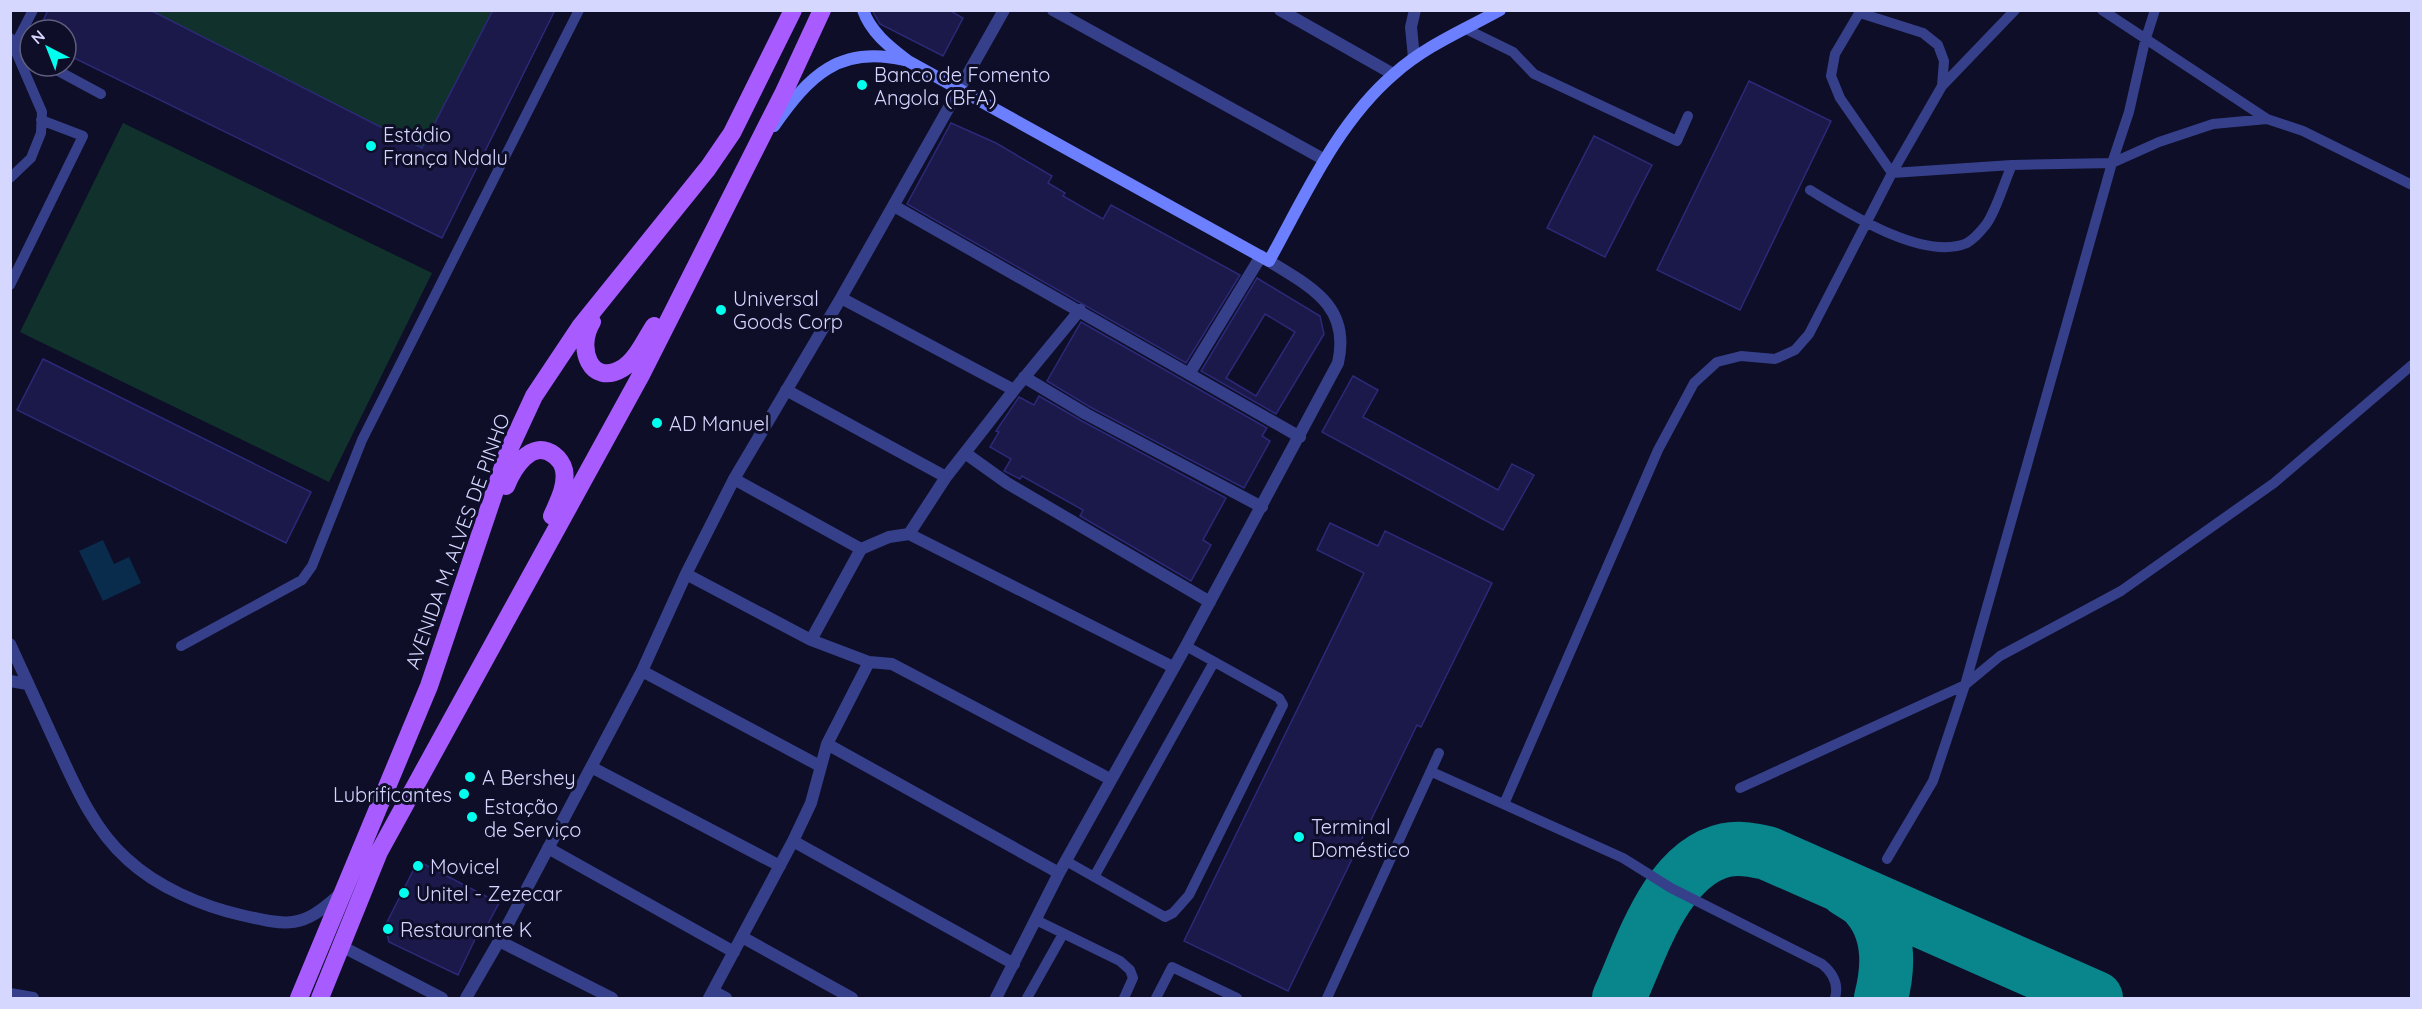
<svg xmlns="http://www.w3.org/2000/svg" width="2422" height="1009" font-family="Quicksand,sans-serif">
<rect width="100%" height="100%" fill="#0e0e28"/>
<!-- green -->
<path fill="#11322c" d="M48 10 555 11 442 238 66 54V30H39Z
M123 123 432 273 329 482 20 332Z"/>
<!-- water -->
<path fill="#092c4c" d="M103 540 114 564 129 557 141 583 103 601 79 551Z"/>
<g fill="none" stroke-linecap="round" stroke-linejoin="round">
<!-- taxiway -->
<path stroke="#08868c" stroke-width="54" d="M1845 889C1852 894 1862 899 1867 905 1890 931 1889 967 1881 998
M1619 998C1641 950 1666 863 1726 850 1740 847 1754 850 1767 853L2096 998"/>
</g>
<!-- building -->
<path fill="#1b194a" stroke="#2c2978" stroke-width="1.5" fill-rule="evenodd" d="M48 10H150L422 148 493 10H555L442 238 66 54V30H39Z
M872 10H949L963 18 943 56 880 24Z
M1749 81 1831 121 1740 310 1657 270Z
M951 123 996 143 1052 176 1048 183 1065 193 1063 196 1103 219 1111 205 1240 275 1186 363 907 204Z
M1594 136 1652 165 1605 257 1547 228Z
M1257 278 1320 316 1324 334 1276 414 1201 371ZM1265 314 1295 332 1256 396 1226 378Z
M1081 322 1267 428 1262 436 1270 441 1244 488 1090 407 1047 381Z
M43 359 311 492 286 543 17 410Z
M1353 376 1378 390 1363 417 1498 490 1512 464 1534 475 1503 530 1322 432Z
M1039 396 1082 421 1226 498 1203 540 1211 545 1191 581 1080 516 1083 510 1022 476 1020 479 1004 471 1011 459 990 447 999 432 996 431 1019 397 1034 405Z
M1330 523 1378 546 1385 531 1492 583 1421 727 1417 725 1288 991 1184 941 1364 573 1317 550Z
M418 861 499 903 482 935 478 933 458 975 389 942 385 926Z"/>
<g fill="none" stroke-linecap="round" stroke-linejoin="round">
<!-- lane -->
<path stroke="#36408a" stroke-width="10" d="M2102 10 2267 119
M1860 13 1923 33 1938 45 1944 61 1942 86 1892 173
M1464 28 1513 52 1534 74 1677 141 1688 116
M10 38 42 112 41 133 31 158 10 178
M14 47 33 10
M14 47 30 56
M49 66 101 94
M1942 86 2015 10
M1892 173 2012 165 2112 163 2159 142 2213 124 2267 119 2303 131 2412 185
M1810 190C1847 212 1923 262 1967 243 1972 240 1980 232 1984 227 1994 217 2005 180 2012 165
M10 285 83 136 41 120
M181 646 302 580 312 566 362 440 579 10
M1432 772 1623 858 1671 888 1822 964C1833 973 1839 984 1835 998
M1740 788 1965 685 2000 656 2121 591 2274 483 2412 365
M1504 804 1658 450 1694 383 1717 362 1741 356 1775 359 1795 350 1809 334 1892 173 1840 98 1831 76 1835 54 1861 10
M1887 859 1933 781 1965 685 2112 163 2129 112 2145 41 2155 10
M1066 861 1165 917 1173 913 1189 895 1283 705 1279 698 1186 646
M1094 877 1214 662
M1036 920 1120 961 1130 970 1133 978 1124 998
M1027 998 1063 934
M1156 998 1172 967 1237 998
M1327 998 1439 753"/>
<!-- street -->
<path stroke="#36408a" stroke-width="12" d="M1053 10 1325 160
M1280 10 1393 74
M1414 58 1411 27 1415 10
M894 206 1300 437
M841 298 1014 390
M1189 374 1261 256
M1024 377 1086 414 1262 507
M786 390 946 477
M965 453 1007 483 1210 602
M734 479 861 549
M909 534 1173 667
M686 574 811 640 869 662 892 664 1110 779
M811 640 861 549 889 537 909 534 946 477 1014 390 1080 310
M10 644C25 676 39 708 54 740 73 781 92 828 127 859 157 887 202 906 241 915 289 926 302 929 340 894
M642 671 820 766
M10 681 28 684
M827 744 1059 873
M591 767 780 866
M793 841 1014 964
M548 848 734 952
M742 937 852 998
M499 941 612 998
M341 946 442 998
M713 991 726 998
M10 994 33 998
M466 998 499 941 642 671 686 574 734 479 841 298 1004 10
M709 998 793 841 811 803 827 744 869 662
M996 998 1059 873 1186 646 1338 363C1351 306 1311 287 1269 261"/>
<!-- secondary -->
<path stroke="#6c80ff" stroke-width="12" d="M863 10C871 33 890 47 908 61L1269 261C1305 196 1337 123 1394 74 1425 46 1464 30 1500 10
M774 126C809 76 839 45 904 60"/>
<!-- primary -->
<path stroke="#a85cff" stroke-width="18" d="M592 322C576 347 590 388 623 368 637 359 645 340 654 326
M506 486C513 469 531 438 554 455 558 458 563 464 564 470 567 486 558 502 552 516
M299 998 429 686 508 452 534 396 580 327 708 168 732 133 793 10
M320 998 379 852 641 375 784 92 822 10"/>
</g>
<!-- markers -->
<g fill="#01fff0" stroke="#0e0e28" stroke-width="2">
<circle cx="862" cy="85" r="6"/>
<circle cx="371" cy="146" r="6"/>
<circle cx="721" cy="310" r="6"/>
<circle cx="657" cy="423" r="6"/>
<circle cx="470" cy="777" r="6"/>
<circle cx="464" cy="794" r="6"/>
<circle cx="472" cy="817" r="6"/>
<circle cx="1299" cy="837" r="6"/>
<circle cx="418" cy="866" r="6"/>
<circle cx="404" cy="893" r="6"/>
<circle cx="388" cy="929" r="6"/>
</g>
<g text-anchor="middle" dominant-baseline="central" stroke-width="6" stroke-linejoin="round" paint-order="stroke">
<!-- poi labels -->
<g font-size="20" fill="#d5d7ff" stroke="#0e0e28" text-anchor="start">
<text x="874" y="74">Banco de Fomento<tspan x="874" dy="23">Angola (BFA)</tspan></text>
<text x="383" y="134">Estádio<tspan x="383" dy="23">França Ndalu</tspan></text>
<text x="733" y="298">Universal<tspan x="733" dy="23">Goods Corp</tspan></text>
<text x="669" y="423">AD Manuel</text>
<text x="482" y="777">A Bershey</text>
<text x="452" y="794" text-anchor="end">Lubrificantes</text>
<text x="484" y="806">Estação<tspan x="484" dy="23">de Serviço</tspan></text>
<text x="1311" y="826">Terminal<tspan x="1311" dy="23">Doméstico</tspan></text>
<text x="430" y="866">Movicel</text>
<text x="416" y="893">Unitel - Zezecar</text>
<text x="400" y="929">Restaurante K</text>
</g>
<!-- street labels -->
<g font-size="20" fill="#d5d7ff" stroke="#0e0e28">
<text transform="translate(457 541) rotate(-70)">AVENIDA M. ALVES DE PINHO</text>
</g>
</g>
<!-- border -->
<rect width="2422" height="1009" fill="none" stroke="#d5d7ff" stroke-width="24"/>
<!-- north arrow -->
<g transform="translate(48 48) rotate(318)"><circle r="28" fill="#0e0e28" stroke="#5e5e7e" stroke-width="1.5"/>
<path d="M0-4.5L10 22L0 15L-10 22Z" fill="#01fff0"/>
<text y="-9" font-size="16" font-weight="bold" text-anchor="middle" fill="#d5d7ff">N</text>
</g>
</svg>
